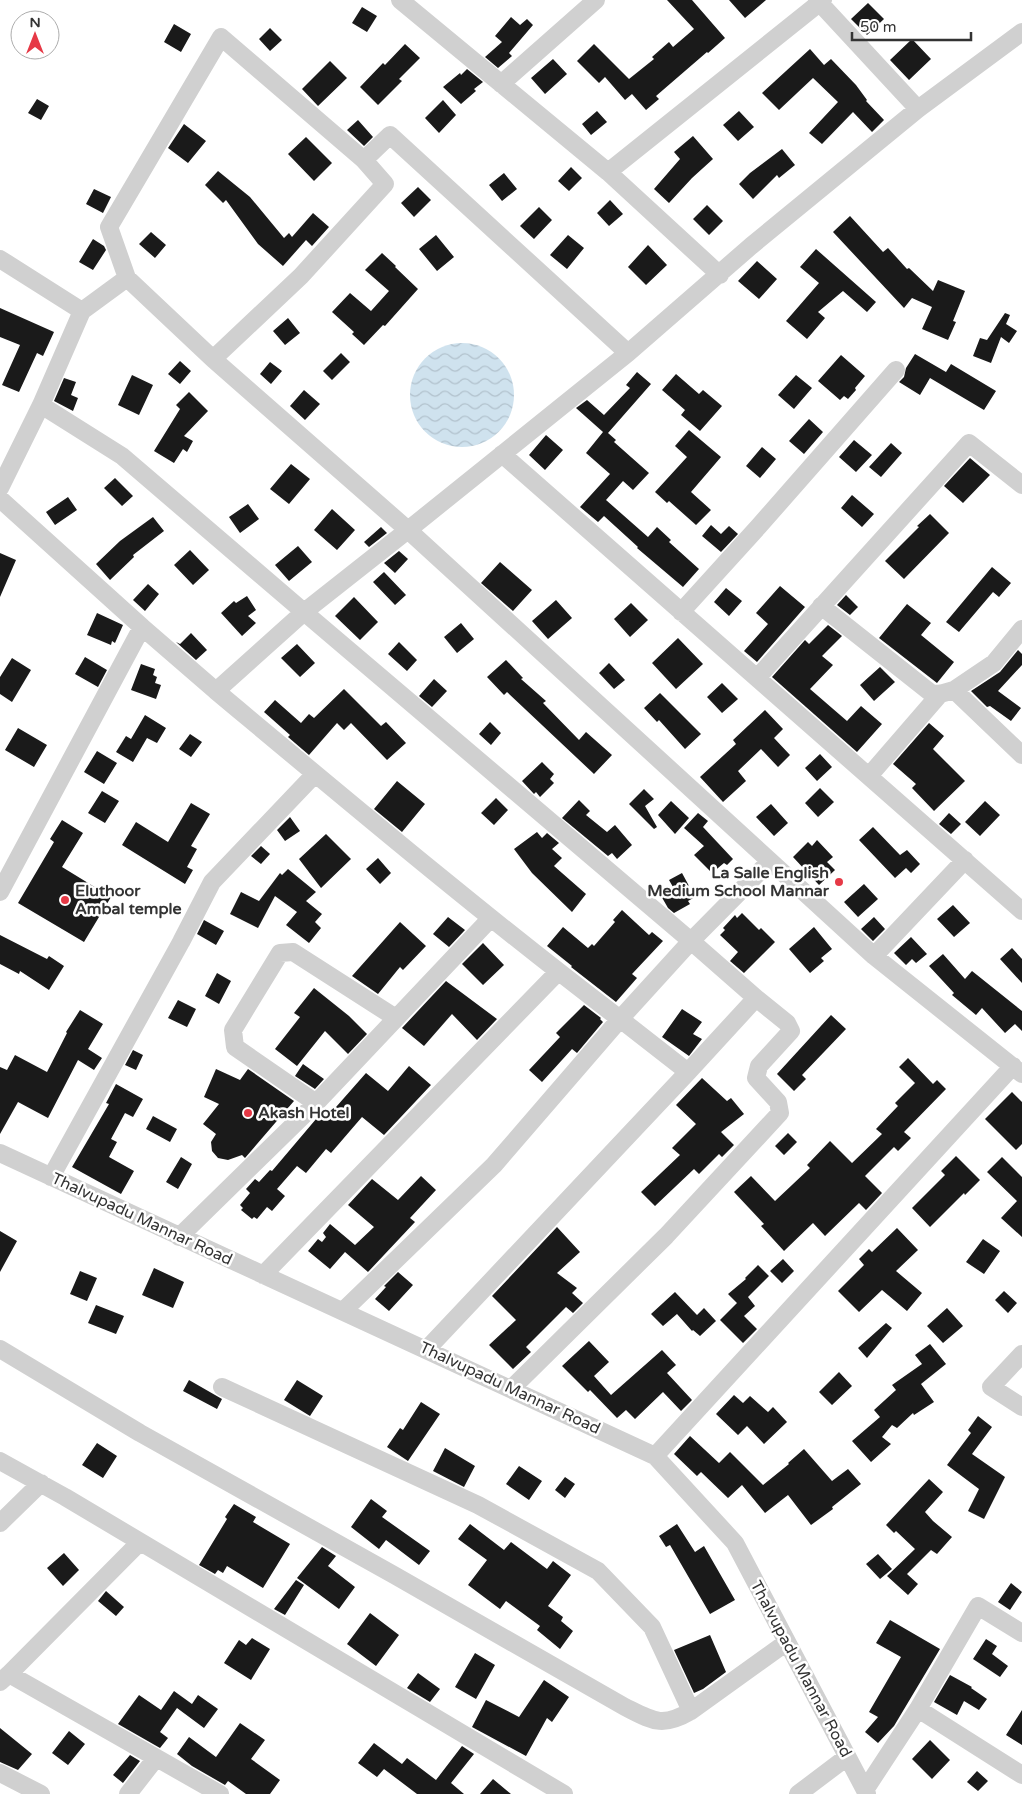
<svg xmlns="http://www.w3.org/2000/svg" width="1022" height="1794" font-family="'Varela Round',sans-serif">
<defs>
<pattern id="water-waves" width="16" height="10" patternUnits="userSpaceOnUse" patternTransform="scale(1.25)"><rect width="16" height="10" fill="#cfe2ee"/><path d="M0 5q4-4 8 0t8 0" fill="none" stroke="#b2c2cd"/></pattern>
</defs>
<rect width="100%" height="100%" fill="#fff"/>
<!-- water -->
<path fill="url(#water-waves)" d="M410 395a52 52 0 1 1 104 0a52 52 0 1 1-104 0Z"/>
<!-- building -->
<path fill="#1a1a1a" d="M667 0H692L725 38 708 53 707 52 656 96 659 99 646 110 632 94 625 100 605 77 599 83 577 61 594 44 629 79 654 59 652 57 669 42 673 47 694 29Z
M729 0H766L745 18Z
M868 3 884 19 867 35 851 19Z
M362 7 377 16 367 32 352 23Z
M511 17 520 25 527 19 533 25 509 53 512 56 498 68 485 57 502 42 495 36Z
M174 24 191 34 181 52 164 42Z
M270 28 282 40 270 51 259 39Z
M912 39 931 59 909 80 890 60Z
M405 44 420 58 399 79 402 81 378 105 360 87 383 63 385 65Z
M810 49 824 65 831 59 856 85 867 100 866 101 884 120 872 132 853 112 822 144 809 133 838 102 813 78 779 110 762 93Z
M553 59 567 74 545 94 531 78Z
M330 61 347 78 318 106 302 89Z
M467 69 483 82 474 89 476 91 461 104 443 87 460 73 461 75Z
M37 99 49 106 41 120 28 113Z
M443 100 456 115 439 133 425 118Z
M597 111 607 122 591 135 582 124Z
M739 111 754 127 738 141 723 125Z
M358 120 373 137 364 146 347 130Z
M184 124 206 141 188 163 168 148Z
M693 136 713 159 692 178 669 203 654 189 680 159 674 152Z
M306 137 332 163 314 181 288 154Z
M782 149 795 165 779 178 777 175 753 199 739 184 750 173Z
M571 167 582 178 569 191 558 181Z
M218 171 250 197 284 238 289 233 292 237 313 213 329 227 312 246 306 240 283 266 258 244 226 200 223 203 205 185Z
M504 173 517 189 502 201 489 185Z
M418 187 431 200 414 217 401 203Z
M94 189 111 197 103 213 86 204Z
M610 200 623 214 609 226 597 213Z
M707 205 723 221 709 235 693 219Z
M539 207 552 220 534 239 520 226Z
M850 216 883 252 888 248 907 269 909 268 933 291 938 280 965 291 953 321 956 322 948 340 922 329 932 307 912 298 904 308 833 232Z
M151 232 166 245 155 258 139 244Z
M436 235 454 257 437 271 419 249Z
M568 235 584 248 567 269 550 255Z
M93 239 104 246 106 250 93 270 79 262Z
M648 245 667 265 646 285 628 267Z
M816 249 876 302 867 312 843 291 818 312 825 318 807 339 786 321 819 283 800 267Z
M382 253 396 266 395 267 418 289 385 326 383 325 364 345 352 334 354 332 332 312 350 293 371 311 389 291 365 270Z
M757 261 777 279 759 299 738 281Z
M0 308 54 332 43 356 37 353 19 392 2 385 20 345 0 337Z
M1005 313 1010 315 1006 324 1017 331 1009 343 1001 337 991 363 973 356 980 338 987 340Z
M288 318 300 333 285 345 273 331Z
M341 353 350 362 332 380 323 371Z
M915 354 946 372 951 364 996 391 984 410 930 378 920 395 899 382 904 377 906 368Z
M841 355 865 376 855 388 856 390 848 399 844 396 840 400 818 381Z
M180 361 191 371 180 384 168 374Z
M270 362 282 371 271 384 260 374Z
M637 372 651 384 608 433 616 440 614 442 649 473 633 490 623 481 606 500 648 537 657 527 671 540 669 542 699 569 683 587 637 548 638 547 604 516 598 522 580 507 610 474 586 453 603 432 576 408 587 400 604 415 630 388 626 385Z
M676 374 699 394 703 390 722 406 700 431 681 415 685 410 662 390Z
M132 375 153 385 139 415 118 405Z
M796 375 812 388 794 409 778 395Z
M64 378 76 382 71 395 78 398 73 411 54 401Z
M304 390 320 404 305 420 290 406Z
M189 392 208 411 184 436 193 441 187 452 183 449 174 463 154 451 180 409 176 405Z
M809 419 823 432 804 454 789 441Z
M689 430 721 457 691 492 711 510 696 525 669 501 667 503 655 492 687 457 675 446Z
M546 435 563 450 545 470 529 455Z
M854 440 872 455 856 472 839 457Z
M891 443 902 453 881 477 869 467Z
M762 447 776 459 760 478 746 466Z
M970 458 990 475 963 503 944 486Z
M291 464 310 479 289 504 270 489Z
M115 478 133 496 122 506 104 488Z
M852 495 874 514 862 527 841 508Z
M68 497 77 510 55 525 46 512Z
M248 504 259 519 240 533 229 517Z
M332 509 355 530 337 550 314 530Z
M930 514 949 533 904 579 885 561 919 527 917 526Z
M153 517 164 531 133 555 134 557 110 580 96 564 120 541Z
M711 525 721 534 729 526 738 534 721 552 702 536Z
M381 527 387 533 369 547 364 542Z
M298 546 312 562 289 581 275 565Z
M190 550 209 570 193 585 174 565Z
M399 551 408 559 395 573 384 563Z
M0 553 16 560 0 597Z
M500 562 532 590 513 611 481 583Z
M992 567 1011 583 999 597 993 592 959 632 946 622Z
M384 572 406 595 395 605 373 582Z
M148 584 159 594 145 611 133 600Z
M780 586 805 607 757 662 744 651 768 624 756 613Z
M726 588 742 601 729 616 714 602Z
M846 595 858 607 850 615 837 605Z
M247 596 256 610 248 616 256 623 242 636 221 613 234 601 236 603Z
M354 597 378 622 360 640 335 616Z
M556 600 572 618 548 639 532 621Z
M631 603 648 620 630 637 614 619Z
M907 604 931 623 921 635 954 662 937 683 879 638Z
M97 613 123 625 115 643 112 641 111 645 87 635Z
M461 623 474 639 457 653 444 637Z
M828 625 842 636 822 656 833 665 810 689 847 721 861 706 882 724 857 752 772 677 805 640 809 644Z
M191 633 207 650 196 660 176 642 180 644Z
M678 638 703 664 676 689 652 663Z
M399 642 417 660 407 671 388 654Z
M297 644 315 663 300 677 281 658Z
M1018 650 1022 654V665L998 691 1021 708 1011 721 990 706 987 707 971 691 1000 672Z
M85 657 107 670 98 687 75 674Z
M12 658 31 670 12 702 0 694V677Z
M506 660 523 678 521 679 546 701 543 703 579 740 586 732 612 755 594 774 507 692 504 695 487 677Z
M609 663 625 680 614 689 599 673Z
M141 664 155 669 153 675 157 677 155 683 161 685 156 699 131 690Z
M880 667 895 682 874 701 860 685Z
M434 679 447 691 432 707 419 696Z
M722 683 738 699 722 713 707 697Z
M344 689 381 726 386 722 406 743 387 760 351 723 344 730 337 723 309 755 288 737 290 735 264 712 275 700 301 723 309 714 314 718Z
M660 693 701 734 685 749 659 720 657 722 644 708Z
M765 710 783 729 774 738 790 755 778 767 761 749 738 771 746 781 723 802 700 777 736 744 733 740Z
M145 715 166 728 157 743 147 738 133 762 116 752 126 736 131 739Z
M490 722 501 733 491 745 479 734Z
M929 723 944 736 933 749 965 781 934 811 912 788 916 784 893 764Z
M18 728 47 745 34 767 5 750Z
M190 734 202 742 191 757 179 749Z
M97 751 117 763 104 784 84 772Z
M820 754 832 767 817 781 805 768Z
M542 762 554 774 550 779 554 783 540 797 536 792 534 794 522 781Z
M397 781 425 804 402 832 374 809Z
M820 788 834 802 818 817 805 803Z
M644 789 654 799 645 806 657 827 654 829 629 804Z
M102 791 119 801 105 823 88 813Z
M496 798 508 810 494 825 481 813Z
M579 800 590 811 586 815 607 832 615 825 632 845 617 859 612 853 608 856 562 818Z
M671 801 689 818 675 834 658 815Z
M985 801 1000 815 980 836 965 822Z
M191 803 210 814 191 846 197 849 187 867 193 870 185 884 122 845 136 822 168 842Z
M771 804 788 823 774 836 756 817Z
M698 813 708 821 703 827 733 859 727 865 724 863 712 873 694 855 704 846 684 828Z
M949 813 961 824 951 834 939 824Z
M290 817 300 831 285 841 277 830Z
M62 820 83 833 62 867 111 897 84 942 18 903 54 842 50 839Z
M873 827 900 855 907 850 920 864 911 873 906 868 895 878 859 840Z
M537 832 542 838 547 833 559 843 552 849 562 858 554 866 586 894 572 912 532 873 514 849Z
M326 834 351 859 321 888 299 859Z
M817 840 833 857 827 862 835 870 819 885 793 857 808 842 812 846Z
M261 846 270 854 261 864 251 856Z
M378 858 391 873 380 884 366 869Z
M288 869 316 892 306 901 322 914 315 922 321 928 309 943 286 925 297 912 275 896 258 928 230 914 241 892 259 901 280 873 282 875Z
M682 873 695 897 688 901 690 904 674 913 668 908 660 894 673 887 669 880Z
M864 884 878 899 858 917 844 902Z
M953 905 970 923 954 937 937 919Z
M622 910 649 935 652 932 663 941 632 974 637 978 616 1002 571 967 572 966 547 946 563 927 588 948 592 944 594 946 615 922 613 920Z
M742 913 759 930 761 928 775 942 744 973 730 961 738 952 720 935 725 930 723 928 735 915 737 918Z
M448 917 465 930 449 947 433 934Z
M874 917 885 929 873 941 861 929Z
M204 920 224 931 216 945 197 934Z
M400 922 426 946 403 970 400 967 378 994 352 976Z
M814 927 832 949 821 958 824 961 810 973 789 949Z
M0 935 47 959 49 956 64 966 49 990 20 971 19 974 0 964Z
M911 937 927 954 916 963 912 959 906 965 894 953Z
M483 943 504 965 483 985 462 964Z
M1012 948 1022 959V983L1000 959Z
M943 954 965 979 972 971 1022 1011V1031L1015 1024 1005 1033 982 1008 976 1015 952 995 954 993 929 966Z
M217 973 231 981 219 1004 205 996Z
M446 981 497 1019 477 1040 452 1014 424 1046 402 1028Z
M314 988 349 1016 367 1034 348 1054 325 1031 297 1066 275 1049 300 1017 294 1013Z
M178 1000 196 1009 187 1027 168 1018Z
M584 1005 601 1018 600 1019 603 1022 577 1053 572 1049 542 1082 529 1070 560 1037 556 1033Z
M682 1009 702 1022 693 1034 702 1039 689 1056 662 1037Z
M80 1010 103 1024 88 1049 102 1058 94 1070 78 1060 48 1118 18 1102 0 1134V1067L7 1070 15 1055 47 1072 67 1033 66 1032Z
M831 1015 846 1029 802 1075 806 1079 794 1091 777 1074Z
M133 1050 143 1055 136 1070 125 1065Z
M908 1058 933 1084 937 1080 946 1089 904 1132 911 1138 898 1151 894 1147 865 1176 882 1193 866 1210 859 1203 825 1236 813 1223 784 1251 761 1226 764 1224 734 1192 751 1176 775 1201 810 1168 807 1165 830 1141 852 1163 882 1134 876 1129 898 1106 895 1103 915 1083 899 1067Z
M303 1064 324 1079 315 1089 295 1076Z
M409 1066 431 1085 384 1135 362 1117 331 1153 326 1149 306 1173 297 1166 277 1189 285 1196 272 1211 267 1207 257 1219 254 1217 252 1219 241 1210 243 1208 240 1205 250 1193 246 1189 255 1179 259 1182 270 1170 272 1171 322 1112 323 1111 329 1115 366 1073 388 1091Z
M216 1069 240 1080 248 1069 294 1101 245 1158 242 1155 228 1160 218 1158 212 1151 211 1142 216 1134 203 1124 219 1104 204 1097Z
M702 1078 727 1101 731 1098 744 1114 721 1132 734 1145 722 1157 719 1154 699 1174 694 1169 655 1206 641 1192 680 1155 672 1148 696 1124 676 1105Z
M116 1084 143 1099 133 1117 125 1113 111 1139 117 1142 109 1157 134 1171 121 1194 72 1167 109 1104 106 1103Z
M1012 1092 1022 1102V1144L1016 1150 985 1119Z
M153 1116 177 1129 170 1142 146 1129Z
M788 1133 797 1142 784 1155 775 1146Z
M956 1156 980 1180 965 1195 964 1193 930 1227 912 1208 945 1175 941 1171Z
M181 1157 192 1164 178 1189 166 1182Z
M1002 1157 1022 1177V1237L1001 1218 1017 1201 987 1172Z
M421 1176 436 1190 410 1218 415 1222 368 1272 345 1252 330 1269 308 1251 318 1239 322 1242 326 1237 323 1233 330 1224 355 1245 374 1227 348 1205 372 1179 398 1200Z
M557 1227 580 1252 557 1273 577 1288 572 1293 583 1303 573 1313 566 1307 526 1347 531 1352 513 1369 489 1345 516 1320 492 1296Z
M897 1228 918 1250 896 1271 922 1293 907 1311 882 1290 859 1312 838 1291 864 1265 859 1259 869 1249 872 1252Z
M0 1231 17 1241 0 1272Z
M983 1239 1000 1251 984 1274 966 1262Z
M783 1259 794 1271 782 1283 770 1271Z
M758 1265 769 1276 748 1297 755 1306 744 1316 757 1329 743 1343 720 1320 737 1303 728 1294 746 1279 745 1278Z
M154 1268 184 1282 173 1308 142 1295Z
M80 1271 97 1278 87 1301 70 1294Z
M398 1272 413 1285 389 1311 375 1299 386 1287 384 1286Z
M1004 1291 1017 1303 1008 1313 995 1300Z
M675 1292 697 1315 704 1308 716 1321 700 1336 693 1330 692 1331 677 1314 663 1326 651 1314Z
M96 1305 124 1316 116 1334 88 1323Z
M947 1308 963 1326 943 1343 927 1326Z
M886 1323 892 1328 867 1358 858 1348Z
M589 1341 609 1362 594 1376 611 1395 662 1350 676 1365 667 1373 692 1400 681 1411 663 1392 635 1419 626 1410 617 1418 590 1390 588 1392 562 1366Z
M930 1344 946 1364 921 1384 934 1402 914 1415 913 1413 897 1428 892 1425 882 1437 891 1444 871 1462 852 1441 880 1417 874 1410 896 1390 892 1385 922 1364 915 1355Z
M839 1372 852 1386 832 1405 819 1392Z
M189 1380 222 1399 217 1409 183 1391Z
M297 1380 323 1396 310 1416 284 1400Z
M734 1395 743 1403 750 1396 768 1412 773 1407 787 1422 764 1444 747 1426 738 1435 716 1414Z
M421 1402 440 1414 408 1461 387 1447 400 1428 403 1430Z
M978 1416 992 1427 972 1454 1005 1477 984 1519 968 1511 979 1489 947 1465 971 1433 968 1430Z
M690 1436 719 1463 730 1452 763 1485 789 1464 788 1463 804 1449 832 1481 848 1469 861 1484 832 1507 833 1509 811 1525 788 1495 765 1513 742 1485 728 1498 701 1472 697 1476 674 1454Z
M97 1443 117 1456 103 1478 82 1465Z
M445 1448 475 1466 464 1487 433 1471Z
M519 1466 542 1481 529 1500 506 1484Z
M565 1477 575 1484 565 1498 555 1490Z
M929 1479 943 1492 925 1512 933 1521 952 1537 937 1554 931 1550 907 1574 918 1584 908 1595 887 1576 915 1549 896 1531 894 1533 886 1525Z
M371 1499 387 1511 382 1517 430 1551 419 1565 386 1540 379 1549 351 1527Z
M234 1504 256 1517 253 1522 290 1544 263 1588 227 1566 223 1573 218 1570 215 1574 199 1565 227 1519 225 1517Z
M470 1524 504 1550 511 1542 547 1569 553 1561 571 1575 548 1606 563 1617 561 1621 573 1631 560 1649 537 1630 540 1626 506 1601 500 1609 468 1585 487 1560 458 1539Z
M677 1524 695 1552 704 1546 735 1600 710 1614 670 1545 666 1547 659 1536Z
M322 1547 336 1556 328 1566 355 1587 339 1609 297 1578Z
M64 1553 79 1570 63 1586 47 1568Z
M878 1554 892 1569 880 1579 866 1564Z
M296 1580 304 1585 285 1615 274 1609Z
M1011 1583 1022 1592 1010 1610 998 1602Z
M106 1591 124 1607 116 1616 98 1601Z
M370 1613 399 1635 376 1666 347 1644Z
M890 1620 940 1649 894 1726 878 1743 865 1732 878 1717 869 1712 901 1657 876 1643Z
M710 1635 726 1672 703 1689 694 1693 674 1650Z
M252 1638 270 1649 251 1680 224 1663 239 1640 246 1645Z
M986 1639 997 1646 992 1654 1008 1666 1000 1677 973 1659Z
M475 1653 495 1665 476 1699 455 1687Z
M418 1673 440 1689 430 1702 407 1688Z
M950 1675 972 1687 971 1688 987 1699 979 1710 964 1701 957 1715 934 1702Z
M544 1680 569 1697 552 1722 547 1718 526 1756 472 1727 486 1700 519 1717Z
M174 1691 192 1704 198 1695 218 1709 204 1728 177 1708 160 1732 168 1738 160 1748 118 1724 139 1695 161 1710Z
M1022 1710V1745L1006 1735Z
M240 1723 265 1740 251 1759 280 1780 270 1794H246L228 1781 225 1785 192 1766 177 1754 189 1737 216 1757Z
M0 1728 32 1754 18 1770 0 1762Z
M69 1731 85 1744 68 1765 52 1753Z
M930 1740 950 1760 932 1779 912 1759Z
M374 1743 402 1764 407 1758 436 1780 462 1746 474 1754 451 1783 464 1794H417L384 1769 377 1777 358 1763Z
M130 1755 140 1761 123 1783 113 1775Z
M977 1771 988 1781 978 1791 967 1782Z
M493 1779 511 1794H480Z"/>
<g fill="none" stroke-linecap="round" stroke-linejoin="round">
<!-- minor -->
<path stroke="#d0d0d0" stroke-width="18" d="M400 0 608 172 720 275
M817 0 918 109
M1022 32 918 109 751 246 628 353 408 530 874 956 1022 1074
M501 84 596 0
M608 172 823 0
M0 259 82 311 127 278
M82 311 41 405 122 456 304 612 216 691C349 802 482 914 620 1019L691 941 304 612 408 530 213 359 301 276 385 184 364 160 390 135 628 353
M213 359 127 278 109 227 221 37 364 160
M502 454 1022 911
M0 488 41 405
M0 499 142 627
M821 606 931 693 940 694 954 690 1022 755
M681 612 759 526 896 370
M757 678 969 443 1022 485
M954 690 994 663 1022 629
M869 776 940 694
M0 892 142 627 216 691
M874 956 965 860
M756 998 691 941 770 861
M316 1103 235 1047 233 1030 280 953 293 952 396 1018
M0 1153 655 1456 735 1543 867 1794
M51 1177 181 942 212 882 315 774
M179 1237 316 1103 491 918
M263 1275 558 972
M343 1311 494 1165 620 1019 688 1072
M0 1349 140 1433 394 1575 625 1707C653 1721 662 1728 691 1711L787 1642
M427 1349 688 1072 756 998 787 1023 791 1031 759 1066 756 1078 778 1102 780 1113 666 1236 512 1388
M1022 1354 991 1387 1022 1407
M222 1387 478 1505 598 1571 652 1627 691 1711
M655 1456 1013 1066
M0 1461 65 1497 564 1794
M0 1523 41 1483
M9 1674 140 1542
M0 1682 9 1674 220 1794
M918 1709 1022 1775
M0 1773 41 1794
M865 1790 918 1709 978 1606 1022 1633
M128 1794 156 1758
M798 1794 847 1757"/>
</g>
<!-- markers -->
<g fill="#e63946" stroke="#fff" stroke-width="2">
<circle cx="839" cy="882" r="5"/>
<circle cx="65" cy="900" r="5"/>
<circle cx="248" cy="1113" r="5"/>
</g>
<g text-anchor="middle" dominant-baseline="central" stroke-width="5" stroke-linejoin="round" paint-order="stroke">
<!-- poi labels -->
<g font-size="16" font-weight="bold" fill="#333" stroke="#fff" text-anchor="start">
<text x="829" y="873" text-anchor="end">La Salle English<tspan x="829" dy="18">Medium School Mannar</tspan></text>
<text x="75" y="891">Eluthoor<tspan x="75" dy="18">Ambal temple</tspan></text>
<text x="258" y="1113">Akash Hotel</text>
</g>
<!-- street labels -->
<g font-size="16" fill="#333" stroke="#fff">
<text transform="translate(142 1219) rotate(25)">Thalvupadu Mannar Road</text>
<text transform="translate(510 1388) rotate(25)">Thalvupadu Mannar Road</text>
<text transform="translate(801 1669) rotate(62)">Thalvupadu Mannar Road</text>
</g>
</g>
<!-- north arrow -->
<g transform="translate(35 35)"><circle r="24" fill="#ffffff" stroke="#adadad"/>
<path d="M0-4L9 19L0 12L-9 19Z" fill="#e63946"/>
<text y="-8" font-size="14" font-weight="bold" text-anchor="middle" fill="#333333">N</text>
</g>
<!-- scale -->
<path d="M852 32v8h119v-8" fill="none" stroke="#333333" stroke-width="2.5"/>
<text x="860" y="32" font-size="15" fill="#333333" stroke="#ffffff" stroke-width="4" paint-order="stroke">50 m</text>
</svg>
